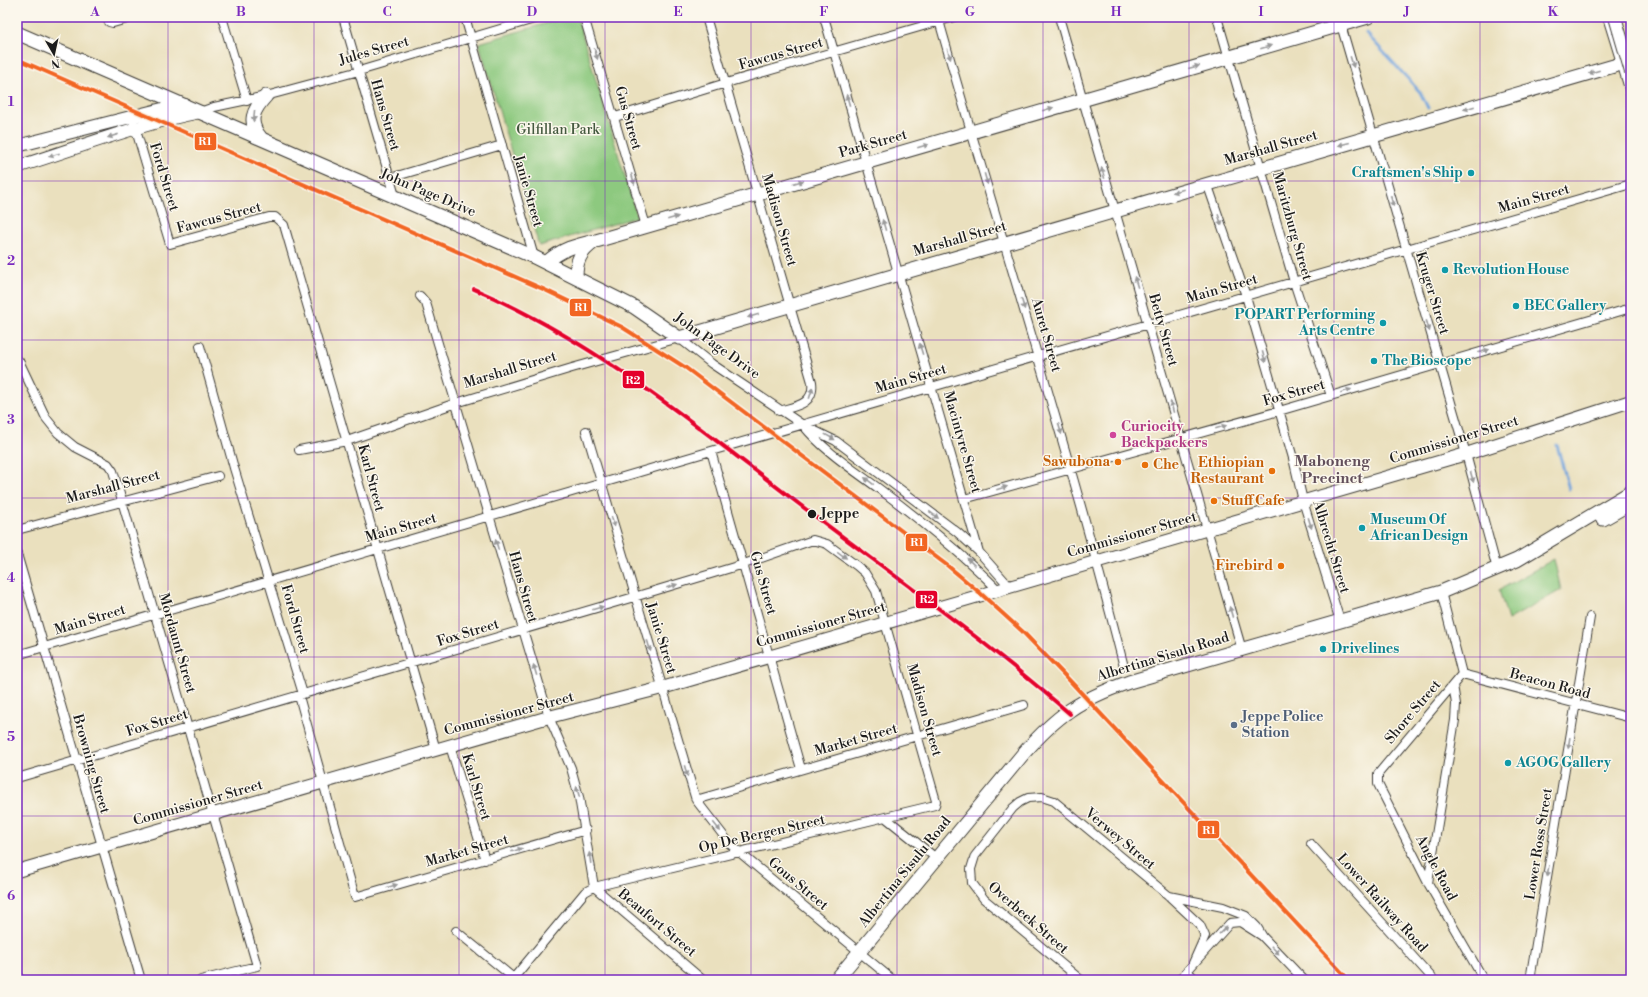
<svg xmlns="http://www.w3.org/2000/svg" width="1648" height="997" font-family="'Libre Bodoni',serif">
<rect width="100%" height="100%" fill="#fbf7ec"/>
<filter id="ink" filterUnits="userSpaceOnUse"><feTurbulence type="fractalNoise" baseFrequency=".025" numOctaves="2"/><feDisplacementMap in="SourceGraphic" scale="8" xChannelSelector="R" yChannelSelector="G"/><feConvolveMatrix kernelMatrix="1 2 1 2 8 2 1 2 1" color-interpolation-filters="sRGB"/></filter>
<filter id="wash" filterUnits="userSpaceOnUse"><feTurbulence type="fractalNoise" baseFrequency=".012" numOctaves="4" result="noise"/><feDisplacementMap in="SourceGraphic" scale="16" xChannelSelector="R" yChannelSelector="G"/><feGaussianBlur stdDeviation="0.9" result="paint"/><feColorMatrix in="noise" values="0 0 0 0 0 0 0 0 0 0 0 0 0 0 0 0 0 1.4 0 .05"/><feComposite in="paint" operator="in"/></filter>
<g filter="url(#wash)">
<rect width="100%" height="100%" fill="#eae0be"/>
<!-- green -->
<path fill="#8dc97f" stroke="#54724e" d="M568 17H577L637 217 539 246 479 43Z
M1554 559 1561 590 1508 620 1499 590Z"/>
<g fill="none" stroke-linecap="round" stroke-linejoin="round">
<!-- stream -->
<path stroke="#70a2db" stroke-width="3" d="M1366 33 1420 92 1428 108
M1557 445 1569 489"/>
</g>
</g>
<g filter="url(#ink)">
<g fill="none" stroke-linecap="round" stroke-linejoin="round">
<!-- minor casing -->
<g stroke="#3b3934" stroke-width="10">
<path id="minor" d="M105 17 109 22 113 23 134 17
M222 17 247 101
M343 17 395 196
M465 17 534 257
M584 17 646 226
M706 17 812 382C815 404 797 406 779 411
M824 17 979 552
M938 17C999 233 1068 446 1123 663
M1059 17 1242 650
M1217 17 1294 282 1331 396
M1607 17 1631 95
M1341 25 1466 454 1497 569
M200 112 214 107 266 96 359 71 541 17
M132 117 170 244 269 217H275L284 225 436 750
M615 117 726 83 954 17
M390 178 502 145
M1207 183 1246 296 1293 458 1303 501 1340 621
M420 296 426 303 549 717 571 768 579 797 594 887
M200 346 234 468 303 694 299 696 355 897 586 830
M19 361 46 418 58 433 75 447 108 464 113 471 122 501 257 966 201 980
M586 431 696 800 730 844 739 852 893 980
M299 450 347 441 456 403 572 368 679 338 712 364 803 425
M711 451 801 769
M964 499 1279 411 1631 308
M17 530 218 476
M17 554 141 980
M998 590C962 553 923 522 882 491 854 470 825 452 803 425L836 441 957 532 979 552 1009 586
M1441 592 1462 674
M17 655 718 449 1631 184
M1462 674 1378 774V784L1428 883 1484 980
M1462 674 1631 718
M450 746 485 860
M17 778 634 597 744 564 813 540 827 544 857 566 865 573 876 591 936 801 935 805 594 887 585 892 512 980
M696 800 1024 705
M886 818 936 858
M1311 844 1434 980
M1428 883 1455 720 1456 704 1453 685
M594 887 703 980
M1169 896 1223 907 1246 916 1257 927 1263 937 1304 980
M456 931 516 980
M1187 971 1196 980
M17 972 19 980
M1081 980 984 899 972 883 971 869 975 856 1013 808 1020 802 1028 798 1042 797 1054 801 1169 896 1200 925 1205 936 1193 963
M1179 980 1230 923 1240 922 1262 936
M1530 980 1590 617"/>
</g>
<!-- secondary casing -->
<g stroke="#3b3934" stroke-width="14">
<path id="secondary" d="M17 146 166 108 185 105
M17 167C78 148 138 124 200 112
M17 871 549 717 662 688 1466 454 1631 401"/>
</g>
<!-- primary casing -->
<g stroke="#3b3934" stroke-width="15">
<path id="primary" d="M17 33 534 257 634 307 679 338 1631 61
M261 138C247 122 253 110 266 96
M546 263C561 249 576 245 596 241L1368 17
M576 277C576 261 580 252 594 242
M1603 519 1631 503
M836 980 1023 754C1058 714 1079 700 1129 682L1441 592 1517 560 1631 492"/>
</g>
<!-- minor -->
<use href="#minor" stroke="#fff" stroke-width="8"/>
<!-- secondary -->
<use href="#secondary" stroke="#fff" stroke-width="12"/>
<!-- primary -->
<use href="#primary" stroke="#fff" stroke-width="13"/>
<!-- secondary-bridge casing -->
<g stroke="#3b3934" stroke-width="14" stroke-linecap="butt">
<path id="secondary-bridge" d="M1615 17 1631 72"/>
</g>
<!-- secondary-bridge -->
<use href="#secondary-bridge" stroke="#fff" stroke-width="12"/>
<!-- rail-1 casing -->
<g stroke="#fbf7ec" stroke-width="7">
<path id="rail-1" d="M17 59 543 289 622 327 686 368 948 566 979 592 1022 631 1072 683 1349 980"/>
</g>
<!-- rail-2 casing -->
<g stroke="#fbf7ec" stroke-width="7">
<path id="rail-2" d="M474 289C595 341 695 425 799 504 890 573 984 639 1070 714"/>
</g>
<!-- rail-1 -->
<use href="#rail-1" stroke="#f26522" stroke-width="4"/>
<!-- rail-2 -->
<use href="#rail-2" stroke="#e4002b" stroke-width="4"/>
</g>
<!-- one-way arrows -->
<defs><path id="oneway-solid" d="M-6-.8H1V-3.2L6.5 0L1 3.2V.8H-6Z"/></defs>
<g fill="#999">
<use href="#oneway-solid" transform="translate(1266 47) rotate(-17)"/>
<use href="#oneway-solid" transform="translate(596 54) rotate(73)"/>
<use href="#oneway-solid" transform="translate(949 54) rotate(73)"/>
<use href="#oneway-solid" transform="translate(1352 62) rotate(73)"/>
<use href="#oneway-solid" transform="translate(1194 67) rotate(-15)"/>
<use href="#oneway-solid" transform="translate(1594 72) rotate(164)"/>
<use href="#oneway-solid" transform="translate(848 100) rotate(-106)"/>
<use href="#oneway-solid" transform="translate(1469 108) rotate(164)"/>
<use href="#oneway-solid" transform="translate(1048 109) rotate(-16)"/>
<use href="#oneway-solid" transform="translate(254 116) rotate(96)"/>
<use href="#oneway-solid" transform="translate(113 136) rotate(162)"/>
<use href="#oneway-solid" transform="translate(1344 144) rotate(165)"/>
<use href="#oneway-solid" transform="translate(923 146) rotate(-16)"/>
<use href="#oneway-solid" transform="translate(54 155) rotate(162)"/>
<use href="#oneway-solid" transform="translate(1103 173) rotate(-106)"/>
<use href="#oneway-solid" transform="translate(633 179) rotate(74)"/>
<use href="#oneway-solid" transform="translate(986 179) rotate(74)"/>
<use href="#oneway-solid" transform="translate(798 182) rotate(-16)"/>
<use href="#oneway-solid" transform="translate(1178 191) rotate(164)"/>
<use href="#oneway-solid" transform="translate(1392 201) rotate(75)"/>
<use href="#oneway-solid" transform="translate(673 218) rotate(-16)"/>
<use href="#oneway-solid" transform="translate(1220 220) rotate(71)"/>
<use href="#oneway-solid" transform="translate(884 225) rotate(-106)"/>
<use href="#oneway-solid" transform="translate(1136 282) rotate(-107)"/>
<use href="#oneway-solid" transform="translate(1023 304) rotate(73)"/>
<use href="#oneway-solid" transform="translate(753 316) rotate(164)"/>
<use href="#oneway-solid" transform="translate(1428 326) rotate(73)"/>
<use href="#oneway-solid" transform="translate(921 349) rotate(-107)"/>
<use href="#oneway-solid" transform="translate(1484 351) rotate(-16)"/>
<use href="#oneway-solid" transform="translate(1264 357) rotate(74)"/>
<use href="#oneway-solid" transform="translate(1346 391) rotate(-17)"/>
<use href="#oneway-solid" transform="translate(811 393) rotate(-73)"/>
<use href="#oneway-solid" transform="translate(1172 407) rotate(-106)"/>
<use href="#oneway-solid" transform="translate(1221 427) rotate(-16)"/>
<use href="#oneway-solid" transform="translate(1060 429) rotate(74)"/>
<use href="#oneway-solid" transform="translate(830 437) rotate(29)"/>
<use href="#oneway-solid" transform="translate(1472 477) rotate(74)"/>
<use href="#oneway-solid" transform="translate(869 481) rotate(-143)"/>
<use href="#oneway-solid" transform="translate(1002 488) rotate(-16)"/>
<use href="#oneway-solid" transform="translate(934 515) rotate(37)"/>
<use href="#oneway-solid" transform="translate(613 522) rotate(74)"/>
<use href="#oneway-solid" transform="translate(1310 523) rotate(73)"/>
<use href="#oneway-solid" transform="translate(497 545) rotate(-106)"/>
<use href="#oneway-solid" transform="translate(842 555) rotate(36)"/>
<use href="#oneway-solid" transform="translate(971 562) rotate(-136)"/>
<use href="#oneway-solid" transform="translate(672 586) rotate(-17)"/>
<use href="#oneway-solid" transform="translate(598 608) rotate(-16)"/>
<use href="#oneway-solid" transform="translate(1231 612) rotate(-106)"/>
<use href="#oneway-solid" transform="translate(649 646) rotate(73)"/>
<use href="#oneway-solid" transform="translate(535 670) rotate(-107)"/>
<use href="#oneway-solid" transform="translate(1569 743) rotate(99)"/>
<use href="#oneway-solid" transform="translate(686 771) rotate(74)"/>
<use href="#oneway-solid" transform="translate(578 792) rotate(-106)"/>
<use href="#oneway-solid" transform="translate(717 827) rotate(52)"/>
<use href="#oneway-solid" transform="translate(517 850) rotate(-16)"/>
<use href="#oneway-solid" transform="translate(590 858) rotate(-98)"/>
<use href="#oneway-solid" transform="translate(1548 871) rotate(99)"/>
<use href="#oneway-solid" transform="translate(392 886) rotate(-16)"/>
<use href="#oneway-solid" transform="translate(1223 930) rotate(-46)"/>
<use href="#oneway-solid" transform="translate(1275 950) rotate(46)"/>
</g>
</g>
<!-- grid -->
<path fill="none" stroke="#7b2cbf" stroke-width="1" stroke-opacity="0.55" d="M168 17V980M314 17V980M459 17V980M605 17V980M751 17V980M897 17V980M1043 17V980M1189 17V980M1334 17V980M1480 17V980M17 181H1631M17 340H1631M17 498H1631M17 657H1631M17 816H1631"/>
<!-- markers -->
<g fill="#0f9aa8" stroke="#fbf7ec" stroke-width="1.5">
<circle cx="1471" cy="173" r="4"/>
<circle cx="1445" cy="270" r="4"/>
<circle cx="1516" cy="306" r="4"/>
<circle cx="1383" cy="323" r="4"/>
<circle cx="1374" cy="361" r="4"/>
<circle cx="1362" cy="528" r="4"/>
<circle cx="1323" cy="649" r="4"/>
<circle cx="1508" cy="763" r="4"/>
</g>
<circle fill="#d1479c" stroke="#fbf7ec" stroke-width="1.5" cx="1113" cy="435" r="4"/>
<g fill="#e8710a" stroke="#fbf7ec" stroke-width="1.5">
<circle cx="1118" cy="462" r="4"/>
<circle cx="1145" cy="465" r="4"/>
<circle cx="1272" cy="471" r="4"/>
<circle cx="1214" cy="501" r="4"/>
<circle cx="1281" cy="566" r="4"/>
</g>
<circle fill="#1c1c1c" stroke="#fbf7ec" stroke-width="1.5" cx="812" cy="514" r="5"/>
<circle fill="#5c6f8a" stroke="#fbf7ec" stroke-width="1.5" cx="1234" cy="725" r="4"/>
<g text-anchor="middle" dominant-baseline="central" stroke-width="3" stroke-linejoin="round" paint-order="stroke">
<!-- street labels -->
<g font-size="14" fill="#1c1c1c" stroke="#fbf7ec">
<text transform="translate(374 51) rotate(-16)">Jules Street</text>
<text transform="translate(781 54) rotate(-16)">Fawcus Street</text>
<text transform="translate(385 115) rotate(74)">Hans Street</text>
<text transform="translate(628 118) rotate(74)">Gus Street</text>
<text transform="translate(873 144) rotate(-16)">Park Street</text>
<text transform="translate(1271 148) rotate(-16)">Marshall Street</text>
<text transform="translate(164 177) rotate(73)">Ford Street</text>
<text transform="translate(528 191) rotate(74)">Janie Street</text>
<text transform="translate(428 193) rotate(23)">John Page Drive</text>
<text transform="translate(1534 199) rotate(-16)">Main Street</text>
<text transform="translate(219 218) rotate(-15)">Fawcus Street</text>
<text transform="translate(779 220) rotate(74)">Madison Street</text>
<text transform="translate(1292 226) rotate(74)">Maritzburg Street</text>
<text transform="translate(960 239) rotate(-16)">Marshall Street</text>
<text transform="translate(1222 289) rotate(-16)">Main Street</text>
<text transform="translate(1432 293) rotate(73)">Kruger Street</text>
<text transform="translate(1163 330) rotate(74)">Betty Street</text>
<text transform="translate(1046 335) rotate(74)">Auret Street</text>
<text transform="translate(717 346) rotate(36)">John Page Drive</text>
<text transform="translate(510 370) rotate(-17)">Marshall Street</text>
<text transform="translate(911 379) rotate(-16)">Main Street</text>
<text transform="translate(1294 393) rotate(-16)">Fox Street</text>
<text transform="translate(1454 440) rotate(-17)">Commissioner Street</text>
<text transform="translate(962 442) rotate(74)">Macintyre Street</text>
<text transform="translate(371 478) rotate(75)">Karl Street</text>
<text transform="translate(113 487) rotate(-15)">Marshall Street</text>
<text transform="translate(401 528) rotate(-16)">Main Street</text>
<text transform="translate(1132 535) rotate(-16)">Commissioner Street</text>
<text transform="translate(1331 547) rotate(73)">Albrecht Street</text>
<text transform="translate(763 583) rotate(74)">Gus Street</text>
<text transform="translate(523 587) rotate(74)">Hans Street</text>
<text transform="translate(295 619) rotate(74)">Ford Street</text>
<text transform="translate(90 620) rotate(-17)">Main Street</text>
<text transform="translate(821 625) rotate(-16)">Commissioner Street</text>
<text transform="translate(468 633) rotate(-17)">Fox Street</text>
<text transform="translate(661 638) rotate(73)">Janie Street</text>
<text transform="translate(177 643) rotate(74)">Mordaunt Street</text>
<text transform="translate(1163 657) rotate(-17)">Albertina Sisulu Road</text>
<text transform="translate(1550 684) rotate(15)">Beacon Road</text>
<text transform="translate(924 710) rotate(74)">Madison Street</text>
<text transform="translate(1413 712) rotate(-50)">Shore Street</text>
<text transform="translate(509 714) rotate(-15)">Commissioner Street</text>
<text transform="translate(157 723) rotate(-17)">Fox Street</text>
<text transform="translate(856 740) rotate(-16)">Market Street</text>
<text transform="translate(91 764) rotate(74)">Browning Street</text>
<text transform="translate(476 787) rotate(73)">Karl Street</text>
<text transform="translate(198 803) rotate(-16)">Commissioner Street</text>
<text transform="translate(762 834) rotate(-13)">Op De Bergen Street</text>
<text transform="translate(1120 839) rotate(40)">Verwey Street</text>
<text transform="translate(1539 844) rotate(-81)">Lower Ross Street</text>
<text transform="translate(467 851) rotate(-16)">Market Street</text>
<text transform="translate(1436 868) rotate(62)">Angle Road</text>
<text transform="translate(905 872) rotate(-51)">Albertina Sisulu Road</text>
<text transform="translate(798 884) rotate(40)">Gous Street</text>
<text transform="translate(1382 903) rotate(48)">Lower Railway Road</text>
<text transform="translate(1028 918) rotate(41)">Overbeek Street</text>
<text transform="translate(657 923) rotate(40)">Beaufort Street</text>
</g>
<!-- park labels -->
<g font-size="14" fill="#44593f" stroke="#fbf7ec">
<text x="558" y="130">Gilfillan Park</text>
</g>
<!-- culture labels -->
<g font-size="14" font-weight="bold" fill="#0d838f" stroke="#fbf7ec" text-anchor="start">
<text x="1463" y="173" text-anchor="end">Craftsmen's Ship</text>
<text x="1453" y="270">Revolution House</text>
<text x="1524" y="306">BEC Gallery</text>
<text x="1375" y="315" text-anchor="end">POPART Performing<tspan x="1375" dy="16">Arts Centre</tspan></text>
<text x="1382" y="361">The Bioscope</text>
<text x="1370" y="520">Museum Of<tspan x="1370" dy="16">African Design</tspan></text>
<text x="1331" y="649">Drivelines</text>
<text x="1516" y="763">AGOG Gallery</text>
</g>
<!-- hotel labels -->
<g font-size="14" font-weight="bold" fill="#b23c85" stroke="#fbf7ec" text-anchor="start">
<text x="1121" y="427">Curiocity<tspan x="1121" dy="16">Backpackers</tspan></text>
</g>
<!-- food labels -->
<g font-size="14" font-weight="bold" fill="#c56008" stroke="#fbf7ec" text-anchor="end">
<text x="1110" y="462">Sawubona</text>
<text x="1264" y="463">Ethiopian<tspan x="1264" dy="16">Restaurant</tspan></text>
<text x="1153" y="465" text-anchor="start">Che</text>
<text x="1222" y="501" text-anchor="start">Stuff Cafe</text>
<text x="1273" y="566">Firebird</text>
</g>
<!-- stop labels -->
<g font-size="14" font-weight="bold" fill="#1c1c1c" stroke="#fbf7ec" text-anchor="start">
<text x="821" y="514">Jeppe</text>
</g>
<!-- service labels -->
<g font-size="14" font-weight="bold" fill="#4e5e75" stroke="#fbf7ec" text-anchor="start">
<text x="1242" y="717">Jeppe Police<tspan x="1242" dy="16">Station</tspan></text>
</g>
<!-- neighbourhood labels -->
<g font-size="15" font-weight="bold" fill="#624f5b" stroke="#fbf7ec">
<text x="1332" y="461">Maboneng<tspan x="1332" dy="17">Precinct</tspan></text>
</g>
</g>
<g stroke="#fbf7ec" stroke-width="1.5">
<rect x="194" y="132" width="23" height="19" rx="4" fill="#f26522"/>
<rect x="569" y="298" width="23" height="19" rx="4" fill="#f26522"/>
<rect x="622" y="370" width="23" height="19" rx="4" fill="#e4002b"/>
<rect x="905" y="533" width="23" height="19" rx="4" fill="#f26522"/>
<rect x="915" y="590" width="23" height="19" rx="4" fill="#e4002b"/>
<rect x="1197" y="820" width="23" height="19" rx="4" fill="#f26522"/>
</g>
<g font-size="11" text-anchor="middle" font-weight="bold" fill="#fff">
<text x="205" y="145">R1</text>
<text x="581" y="311">R1</text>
<text x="633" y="384">R2</text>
<text x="917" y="546">R1</text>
<text x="927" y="603">R2</text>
<text x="1209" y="834">R1</text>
</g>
<!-- margin -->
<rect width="1648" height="997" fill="none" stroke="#fbf7ec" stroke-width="44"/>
<!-- north arrow -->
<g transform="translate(54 54) rotate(171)" stroke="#fbf7ec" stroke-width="3" paint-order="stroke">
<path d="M0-3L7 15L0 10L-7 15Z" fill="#1c1c1c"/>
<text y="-6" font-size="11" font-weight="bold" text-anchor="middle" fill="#1c1c1c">N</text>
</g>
<rect x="22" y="22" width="1604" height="953" fill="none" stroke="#7b2cbf" stroke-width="1.5"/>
<g font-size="13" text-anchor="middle" font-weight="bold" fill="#7b2cbf">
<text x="95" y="16">A</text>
<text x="241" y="16">B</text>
<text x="387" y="16">C</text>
<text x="532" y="16">D</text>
<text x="678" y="16">E</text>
<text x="824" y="16">F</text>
<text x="970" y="16">G</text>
<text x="1116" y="16">H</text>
<text x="1261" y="16">I</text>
<text x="1407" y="16">J</text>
<text x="1553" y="16">K</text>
<text x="11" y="106">1</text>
<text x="11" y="265">2</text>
<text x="11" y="424">3</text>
<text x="11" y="582">4</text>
<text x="11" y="741">5</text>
<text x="11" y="900">6</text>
</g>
</svg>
